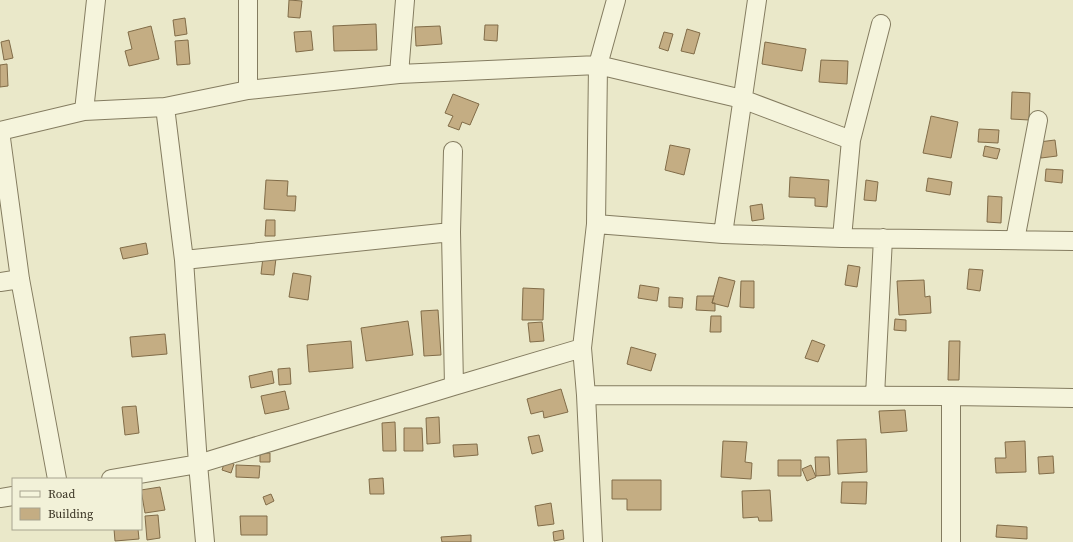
<svg xmlns="http://www.w3.org/2000/svg" width="1073" height="542" font-family="'Source Serif 4',serif">
<rect width="100%" height="100%" fill="#eae8c9"/>
<!-- building -->
<path fill="#c4ad83" stroke="#816c48" d="M289 0 302 1 300 18 288 17Z
M185 18 187 34 175 36 173 20Z
M376 24 377 50 334 51 333 26Z
M485 25H498L497 41 484 40Z
M151 26 159 59 129 66 125 51 132 49 128 32Z
M440 26 442 44 416 46 415 27Z
M687 29 700 33 694 54 681 51Z
M311 31 313 50 296 52 294 32Z
M664 32 673 34 668 51 659 48Z
M9 40 13 58 4 60 1 42Z
M188 40 190 64 177 65 175 41Z
M765 42 806 49 802 71 762 64Z
M821 60 848 61 847 84 819 82Z
M7 64 8 86 0 87V65Z
M1012 92 1030 93 1029 120 1011 119Z
M453 94 479 104 470 125 462 122 459 130 448 126 453 116 445 113Z
M931 116 958 122 951 158 923 153Z
M979 129 999 130 998 143 978 142Z
M1055 140 1057 156 1041 158 1039 142Z
M670 145 690 149 684 175 665 170Z
M985 146 1000 149 997 159 983 156Z
M1046 169 1063 170 1062 183 1045 181Z
M790 177 829 180 827 207 815 206V198L789 197Z
M928 178 952 182 950 195 926 191Z
M266 180 288 181 287 196H296L295 211 264 209Z
M866 180 878 182 876 201 864 200Z
M988 196 1002 197 1001 223 987 222Z
M762 204 764 219 752 221 750 206Z
M266 220H275V236H265Z
M146 243 148 254 123 259 120 248Z
M263 257 276 258 274 275 261 274Z
M848 265 860 267 857 287 845 285Z
M969 269 983 270 980 291 967 289Z
M293 273 311 276 308 300 289 297Z
M719 277 735 281 728 307 712 303Z
M924 280 925 297 930 296 931 313 899 315 897 281Z
M741 281H754V308L740 307Z
M640 285 659 288 657 301 638 298Z
M523 288 544 289 543 320H522Z
M697 296H714L712 303H715V311L696 310Z
M669 297 683 298 682 308 669 307Z
M438 310 441 355 424 356 421 311Z
M711 316H721V332H710Z
M895 319 906 320V331L894 330Z
M408 321 413 355 366 361 361 328Z
M542 322 544 341 530 342 528 323Z
M165 334 167 354 132 357 130 337Z
M812 340 825 345 818 362 805 358Z
M351 341 353 368 309 372 307 345Z
M949 341H960L959 380H948Z
M631 347 656 354 651 371 627 364Z
M290 368 291 384 279 385 278 369Z
M272 371 274 383 251 388 249 376Z
M561 389 568 412 544 418 543 411 531 414 527 399Z
M285 391 289 409 265 414 261 396Z
M136 406 139 433 125 435 122 407Z
M905 410 907 431 881 433 879 411Z
M439 417 440 443 427 444 426 418Z
M395 422 396 451H383L382 423Z
M404 428H422L423 451H404Z
M539 435 543 451 532 454 528 437Z
M866 439 867 472 838 474 837 440Z
M723 441 747 442 745 462 752 463 751 479 721 477Z
M1025 441 1026 472 996 473 995 458H1006L1005 442Z
M477 444 478 455 454 457 453 445Z
M260 453H270V462H260Z
M1053 456 1054 473 1039 474 1038 457Z
M815 457H829L830 475 816 476Z
M778 460H801V476H778Z
M225 461 234 464 231 473 222 470Z
M236 465 260 466 259 478 236 477Z
M811 465 816 477 807 481 802 469Z
M383 478 384 494H370L369 479Z
M612 480H661V510H627V499H612Z
M842 482H867L866 504 841 503Z
M160 487 165 510 145 513 141 490Z
M770 490 772 521H759L758 517 743 518 742 491Z
M271 494 274 501 266 505 263 497Z
M551 503 554 524 538 526 535 506Z
M158 515 160 538 147 540 145 516Z
M240 516H267V535H241Z
M997 525 1027 527V539L996 537Z
M114 529H138L139 539 115 541Z
M563 530 564 539 554 541 553 532Z
M471 535V542H442L441 537Z"/>
<g fill="none" stroke-linecap="round" stroke-linejoin="round">
<!-- minor casing -->
<g stroke="#847c60" stroke-width="20">
<path id="minor" d="M248 0V90
M399 74 405 0
M165 107 184 260 198 464 205 542
M84 111 96 0
M453 151 451 232 454 386
M596 224 723 234 842 238 1073 241
M723 234 757 0
M842 238 851 140 881 24
M1015 240 1038 120
M184 260 451 232
M0 282 20 279
M586 395 951 396 1073 398
M875 396 883 238
M951 396V542
M57 479 20 279 0 131 84 111 165 107 248 90 399 74 598 65 742 99 851 140
M111 479 198 464 454 386 582 348
M0 498 13 496
M593 542 586 395 582 348 596 224 598 65 616 0"/>
</g>
<!-- minor -->
<use href="#minor" stroke="#f5f4dc" stroke-width="18"/>
</g>
<!-- legend -->
<rect x="12" y="478" width="130" height="52" fill="#f2f1d8" stroke="#a7a48f"/>
<rect x="20" y="491" width="20" height="6" fill="#f5f4dc" stroke="#a7a48f"/>
<text x="48" y="498" font-size="12" fill="#373121">Road</text>
<rect x="20" y="508" width="20" height="12" fill="#c4ad83" stroke="#a7a48f"/>
<text x="48" y="518" font-size="12" fill="#373121">Building</text>
</svg>
